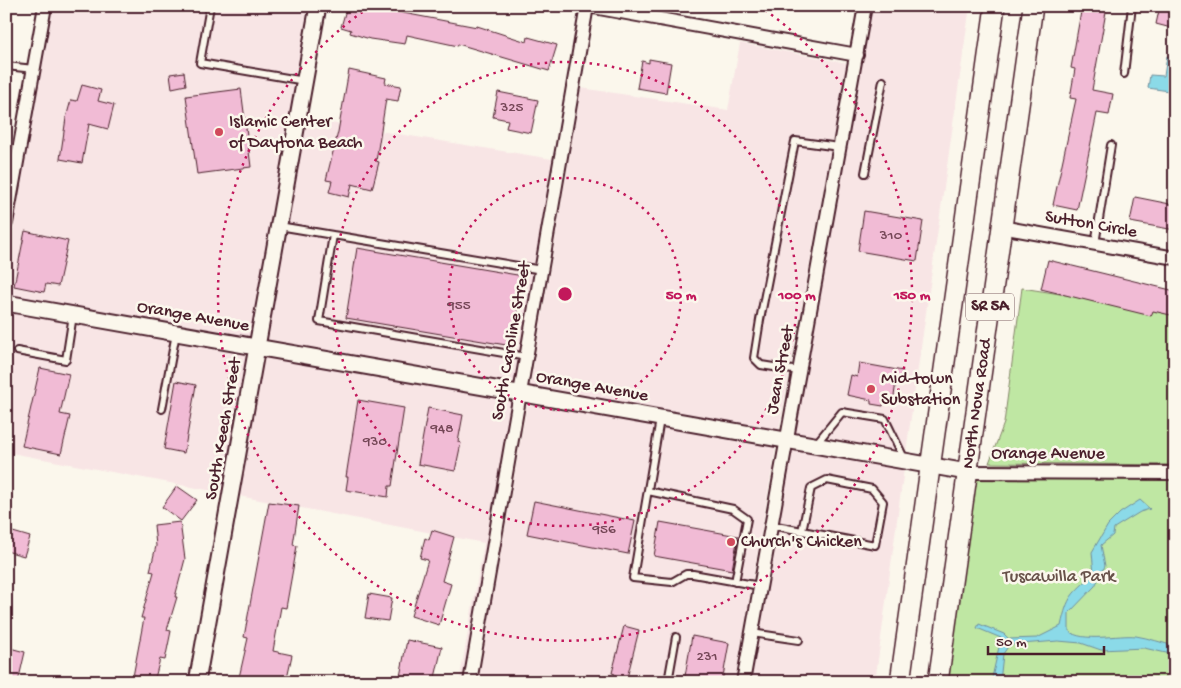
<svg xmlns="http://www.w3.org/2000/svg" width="1181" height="688" font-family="'Gochi Hand',sans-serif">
<rect width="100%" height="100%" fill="#fbf7ec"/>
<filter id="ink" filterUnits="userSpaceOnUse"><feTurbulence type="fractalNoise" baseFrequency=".02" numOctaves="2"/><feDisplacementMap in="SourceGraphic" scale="10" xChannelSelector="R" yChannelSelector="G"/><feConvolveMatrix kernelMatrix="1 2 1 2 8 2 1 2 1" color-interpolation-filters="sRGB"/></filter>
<g filter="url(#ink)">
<!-- built -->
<path fill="#f8e5e5" d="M53 6H307L304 42 251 337 6 295V269Z
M873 6H970L906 452 795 433Z
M740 43 847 63 779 430 530 386 581 88 728 110Z
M306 119 552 159 555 147 514 383 267 340Z
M6 312 248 355 223 493 6 452Z
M264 357 511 401 462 682H459L484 543 239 496Z
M527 404 776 447 735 682H478Z
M792 450 904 469 875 682H751Z"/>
<!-- green -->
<path fill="#bfe7a3" stroke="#848367" d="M1022 288 1175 312V465L989 463 1004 423Z
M967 472 1175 473V682H938Z"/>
<!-- water -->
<path fill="#8bdae8" stroke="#718f9c" d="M1167 56 1175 57V84L1170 87 1169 91 1148 88 1150 75 1164 76Z
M1140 500 1150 509 1140 512 1114 528 1113 535 1101 545 1105 566 1095 586 1069 613V631C1081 643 1120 634 1136 636 1149 638 1162 643 1175 646V655L1144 648 1101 650 1081 643 1058 641 1009 645 1003 654 1000 682H991L1001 638 977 628 979 624 1004 634 1009 639 1037 638 1061 626C1068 595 1071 595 1094 574L1092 552 1108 525 1120 513Z"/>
<!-- building -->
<path fill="#f1bbd5" stroke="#4a1f2b" d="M347 6H365L382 11V9L477 27V26L527 42 528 37 557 45 549 71 458 44V46L407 35 405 44 370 39 350 33 351 30 341 27Z
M1082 6H1107L1092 90 1113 94 1109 115 1097 113 1077 210 1053 205 1076 99 1070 98 1075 69 1071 68Z
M1160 6H1175V29L1156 24Z
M649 59 671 63 666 93 637 88 642 61 649 63Z
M349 70 386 78 385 83 401 86 398 101 386 99 376 161 379 162 372 189 352 184 349 197 329 192 332 181 326 180 338 132Z
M184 72 186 85 172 88 170 74Z
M82 85 101 90 98 101 114 105 108 129 89 124 82 163 60 159 66 118 71 100 77 101Z
M241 89 251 167 197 174 186 96Z
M498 92 538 100 531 133 506 128 508 120 493 117Z
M1135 197 1175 205V230L1130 222Z
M864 211 923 221 917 261 858 251Z
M25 231 68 241 58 286 46 284 44 292 14 286Z
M357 248 523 276 512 346 346 318Z
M1048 260 1175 291V316L1153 311 1151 316 1041 289Z
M859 363 903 371 901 384 896 382 893 403 884 402 883 406 871 404V400L847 395 851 375 857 377Z
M40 368 69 374 60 414 70 416 61 454 22 446Z
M176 381 196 385 184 453 164 449Z
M358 400 404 408 392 486H389L388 497 346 490 348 477H346Z
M428 408 463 415 458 442 461 443 455 471 418 464Z
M177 486 197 500 181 521 162 507Z
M534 501 635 521 628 554 527 534Z
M269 502 299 506 293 545 297 546 286 608 281 607 273 651 292 655 286 682H238L248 638 244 637Z
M180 522 185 559 175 597H177L167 630 171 631 165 660 160 659 154 682H132L144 618H141L154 572 150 571 156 546 154 525Z
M660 522 738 536 732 570 654 556Z
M6 530 30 537 24 556 6 551Z
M432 530 454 537 442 581 451 584 439 625 411 616 428 560 420 558 425 538 429 540Z
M369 594 392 598 388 621 365 618Z
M624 626 639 630 626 682H613L615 674 612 673Z
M692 636 729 643 722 682H684Z
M407 640 442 647 434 682H399Z
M6 647 25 652 18 682H6Z"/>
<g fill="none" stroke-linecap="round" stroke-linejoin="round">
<!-- service casing -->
<g stroke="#4a1f2b" stroke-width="10">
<path id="service" d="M210 6 200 63 305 81
M6 66 34 69
M1124 74 1132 6
M865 173 883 81
M279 226 542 270
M333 235 319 321 527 357
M1095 244 1111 145
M17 351 66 360 73 315
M799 371 761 365 754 358 760 320 795 141 839 147
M162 409 176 333
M660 419 633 578 672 582 686 574H693L760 586
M815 445 842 412 885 419 905 460
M648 491 733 509 747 519 735 582
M771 525 875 545 883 502 872 489 827 480 811 488 802 531
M752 633 799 640
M668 682 676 637"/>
</g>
<!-- minor casing -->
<g stroke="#4a1f2b" stroke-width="16">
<path id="minor" d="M588 6 857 55
M6 223 45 6
M1001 227 1175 258
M967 472 1175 473
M470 682 587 6
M743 682 865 6"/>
</g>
<!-- tertiary casing -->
<g stroke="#4a1f2b" stroke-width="19">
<path id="tertiary" d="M6 303 967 472
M197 682 318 6"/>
</g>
<!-- primary casing -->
<g stroke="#4a1f2b" stroke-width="22">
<g id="primary">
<path d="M900 682 995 6"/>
<path id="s1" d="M938 682 1033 6"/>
</g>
</g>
<!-- service -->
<use href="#service" stroke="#fbf7ec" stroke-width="6"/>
<!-- minor -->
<use href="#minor" stroke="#fbf7ec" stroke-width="12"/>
<!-- tertiary -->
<use href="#tertiary" stroke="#fbf7ec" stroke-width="15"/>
<!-- primary -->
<use href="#primary" stroke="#fbf7ec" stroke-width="19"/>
</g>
</g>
<!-- distance rings -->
<g fill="none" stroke="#c2185b" stroke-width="2.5" stroke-dasharray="2.5 5">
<circle cx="565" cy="294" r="116"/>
<circle cx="565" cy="294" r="232"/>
<path d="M759 6A347 347 0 1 1 371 6"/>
</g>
<!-- markers -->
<g fill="#d1495b" stroke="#fbf7ec" stroke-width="2">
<circle cx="219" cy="132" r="5"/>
<circle cx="871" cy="389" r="5"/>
<circle cx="731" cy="542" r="5"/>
</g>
<g text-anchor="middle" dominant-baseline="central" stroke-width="5" stroke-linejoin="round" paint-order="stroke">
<!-- number labels -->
<g font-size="15" fill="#744656">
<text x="512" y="108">325</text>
<text x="891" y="236">310</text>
<text x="459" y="306">955</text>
<text x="442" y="429">948</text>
<text x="375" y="442">930</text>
<text x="604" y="530">956</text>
<text x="707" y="657">231</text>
</g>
<!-- shield labels -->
<rect fill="#fbf7ec" stroke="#7f6065" stroke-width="1" x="966" y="293.5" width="48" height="27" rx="4"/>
<g font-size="16" font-weight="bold" fill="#4a1f2b">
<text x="990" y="307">SR 5A</text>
</g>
<!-- poi labels -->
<g font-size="18" fill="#4a1f2b" stroke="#fbf7ec" text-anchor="start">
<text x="229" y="122">Islamic Center<tspan x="229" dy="21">of Daytona Beach</tspan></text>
<text x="881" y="379">Mid-town<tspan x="881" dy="21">Substation</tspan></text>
<text x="741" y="542">Church's Chicken</text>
</g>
<!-- street labels -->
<g font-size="18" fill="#4a1f2b" stroke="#fbf7ec">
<text transform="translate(1091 225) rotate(10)">Sutton Circle</text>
<text transform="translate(193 317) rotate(10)">Orange Avenue</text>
<text transform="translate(512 341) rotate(-80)">South Caroline Street</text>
<text transform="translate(781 370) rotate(-79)">Jean Street</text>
<text transform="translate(592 387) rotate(10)">Orange Avenue</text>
<text stroke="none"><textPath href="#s1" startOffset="281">North Nova Road</textPath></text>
<text transform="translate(224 429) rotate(-80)">South Keech Street</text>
<text x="1048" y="454">Orange Avenue</text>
</g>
<!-- park labels -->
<g font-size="18" fill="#675149" stroke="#fbf7ec">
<text x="1059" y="577">Tuscawilla Park</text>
</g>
</g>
<circle cx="565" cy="294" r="8" fill="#c2185b" stroke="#fbf7ec" stroke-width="2.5"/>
<g font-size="15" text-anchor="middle" font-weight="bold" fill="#c2185b" stroke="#fbf7ec" stroke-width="5" stroke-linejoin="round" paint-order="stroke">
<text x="681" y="299">50 m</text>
<text x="797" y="299">100 m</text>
<text x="912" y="299">150 m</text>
</g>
<!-- margin -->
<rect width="1181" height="688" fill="none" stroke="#fbf7ec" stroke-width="25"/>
<rect x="12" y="12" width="1156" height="663" fill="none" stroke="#4a1f2b" stroke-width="2" filter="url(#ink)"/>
<!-- scale -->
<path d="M988 646v8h116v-8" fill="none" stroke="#4a1f2b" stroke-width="2.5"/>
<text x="996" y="646" font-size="15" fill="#4a1f2b" stroke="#fbf7ec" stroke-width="4" paint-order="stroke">50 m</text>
</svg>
